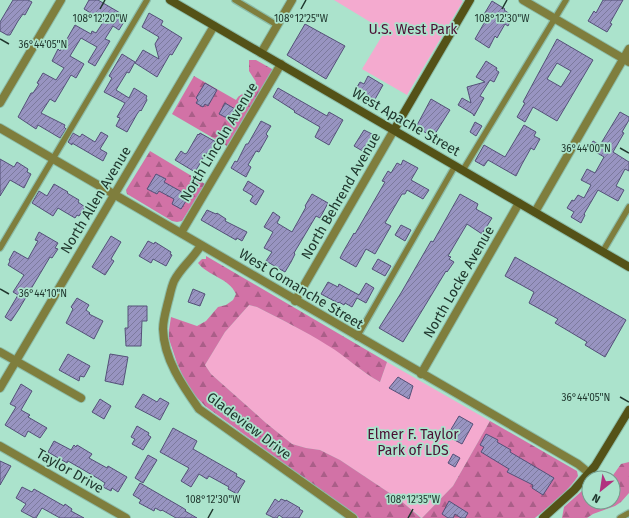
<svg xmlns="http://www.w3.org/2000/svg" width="629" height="518" font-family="'Fira Sans',sans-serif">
<defs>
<pattern id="forest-firs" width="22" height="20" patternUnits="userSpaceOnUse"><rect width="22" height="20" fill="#d272a6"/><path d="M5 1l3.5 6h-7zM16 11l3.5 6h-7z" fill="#aa5e88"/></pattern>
<pattern id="building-hatch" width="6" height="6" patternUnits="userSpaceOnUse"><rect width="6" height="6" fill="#9894c1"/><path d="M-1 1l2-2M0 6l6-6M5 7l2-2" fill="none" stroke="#7c7a9d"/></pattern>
</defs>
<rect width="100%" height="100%" fill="#abe3cc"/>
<!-- green -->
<path fill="#f4aacf" d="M334 0H461L463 1 407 95 362 69 385 31Z
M249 305 257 307C280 319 305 331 327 344 346 356 361 372 380 382L387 362 490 421 453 486 422 518 400 500 340 460 320 450 306 448 292 444 266 423 211 374 205 365 225 332Z"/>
<!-- forest -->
<path fill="url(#forest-firs)" d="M249 60H256L272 69V71L227 146 172 114 194 76 236 100C240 92 252 92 256 82L249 71Z
M150 151 205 184 182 221 177 222 172 221 127 194 126 190Z
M206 256 387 362 380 382C361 372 346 356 327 345 305 331 280 319 257 307L249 305 225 332 205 365 211 374 266 423 292 444 306 448 320 450 340 460 400 500 421 518H359L205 406 188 388 177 363 169 339V330L171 317 197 326 206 321 218 307 226 305 233 300 236 294C229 278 208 276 198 263L202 259H206Z
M490 421 577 471 578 476C567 493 550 505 535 518H422L453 486Z
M629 462V493L621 502 615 506 593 514 587 518H562L564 507 583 490 589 491V502L591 503 613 502V478H611L621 464Z"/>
<!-- building -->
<path fill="url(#building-hatch)" stroke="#545078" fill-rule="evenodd" d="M13 0H28L32 2 25 15 23 14 18 21 10 35H7L0 31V22Z
M89 0H98L127 17 119 30 113 26 105 39 110 41 95 66 88 62 97 47 81 38 70 56 84 64 76 78 71 75 55 102 50 99 41 113 65 125 64 127 66 129 60 138 38 125 36 129 18 117 31 93H33L39 84 37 83 43 73 56 80 64 68 52 61 58 49 60 51 75 25 91 34 92 31 96 33 104 21 84 9Z
M603 0H623L610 23 612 24 607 32 588 21 594 11 596 13Z
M492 1 505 9 504 10 513 16 508 26 505 24 497 38 495 36 489 48 475 39 487 18 483 16Z
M149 13 163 21 161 25 182 38 172 55 170 54 157 77 135 63 143 50 159 59 155 44 159 37 142 27Z
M305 24 345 46 326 79 287 55Z
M557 39 593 60 557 121 533 107 525 122 517 117 525 103 523 102ZM557 63 571 71 561 87 547 79Z
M122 54 135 62 129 73 127 72 116 90 129 98 134 88 147 96 146 98 147 100 141 111 140 110 137 114 127 132 116 126 120 118 117 117 125 103 104 92 112 78 109 76Z
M486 61 497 68 496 70 499 72 494 82 490 80 480 96 484 98 474 116 473 114 458 105 462 98 471 103 467 87 485 82 476 77Z
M368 76 383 85 374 101 362 95 361 97 354 92 360 82 364 84Z
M205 83 217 90 208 106 205 104 203 107 196 103 198 100 196 98Z
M278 88 327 116 329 112 343 120 329 145 315 137 320 127 294 112 295 111 273 97Z
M431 99 450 110 433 137 416 127Z
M225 103 235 109 229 119 219 114Z
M620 112 629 117V120L622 132 624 133 613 152 629 162V171L625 169 616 186 624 190 618 201 598 190 584 214 585 215 581 223 571 217 574 212 567 208 572 200 574 201 578 195 584 198 591 185 581 180 587 169 595 173 604 157 589 148 593 141 600 145Z
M261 121 271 126 266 134 268 136 259 152 256 151 248 165 251 167 246 177 231 168 235 161 237 162 246 144H248Z
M475 122 482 126 476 136 470 132Z
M524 125 536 132 534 136 540 139 534 150 531 148 522 164 516 176 488 160 484 166 475 161 484 145 505 157Z
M364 130 376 136 366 153 354 146Z
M101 132 108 136 100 149 107 153 103 161 72 143V145L68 142 73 133 80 137 82 134 95 142Z
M200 133 216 142 209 153 208 154 206 153 195 172 175 160 181 151 185 154 187 153 198 134 199 135Z
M0 159 14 167 17 162 28 169 27 172 31 174 24 188 10 180 0 196Z
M403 160 418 168 411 180 429 190 423 199 407 190 405 194H402L385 223 391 226 375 254 366 249 356 267 340 258 343 252 354 233 355 234 385 182 382 181 388 171 391 173 397 163 401 165Z
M156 174 166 179 164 182 189 196 181 209 172 204 174 199 159 191 157 194 147 189Z
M248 181 264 191 256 205 250 201 253 196 243 190Z
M54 184 68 192 67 193 79 200 78 202 85 207 79 216 77 215 75 218 58 208 53 216 32 203 39 191 47 196Z
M312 194 328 203 320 218 316 216 294 253 295 254 291 262 285 272 266 261 272 252 264 248 273 232 264 227 273 212 280 217 277 223 292 232 306 207 305 206Z
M460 194 478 204 476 209 492 218 482 234 467 224 448 256 451 257 449 259 454 262 447 272 446 271 403 342 379 328 401 293 431 241 433 242Z
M207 210 216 214 217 213 226 219 225 221 247 232 242 241 237 238 236 240 201 220Z
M401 225 411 230 405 241 395 235Z
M39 232 58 243 55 248 58 249 52 258 50 257 19 309 11 321 5 317 18 295 13 292 24 275 8 265 10 261 9 260 14 251 28 259 38 241 35 240Z
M111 236 121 242 111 259 114 261 105 275 92 267Z
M148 241 154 244 155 242 171 252 170 254 172 255 166 266 153 259 151 263 139 256Z
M515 257 626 320 605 357 585 345 587 342 555 323 558 319 529 303 534 292 505 276Z
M378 259 391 266 385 276 372 269Z
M328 282 338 287 339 284 359 295 366 283 374 288 366 303 357 298 352 307 345 303 344 305 339 302 338 303 321 294Z
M193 289 205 294 200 306 188 302Z
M77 298 89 305 86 310 90 313 89 314 103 321 94 339 66 323 73 309 71 307Z
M128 306H147V321H142L141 346H126L125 328H128Z
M68 354 90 366 84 377 80 376 79 381 59 370Z
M110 354 128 357 123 385 105 381Z
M398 377 413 386 409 399 389 388Z
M21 384 32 391 21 410 30 415 28 417 47 428 40 438 28 431 25 437 5 425 16 407 10 404Z
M143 394 157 402 160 398 169 403 160 420 135 407Z
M100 399 111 406 104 419 92 412Z
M459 416 473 424 462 444 447 436Z
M137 426 149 433 148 435 151 437 143 450 132 444 135 439 131 437Z
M173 428 197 441 193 449 237 474 236 476 245 481 237 494 228 489 229 487 209 476 207 479 199 474 191 487 181 481 189 468 160 452Z
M486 434 498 440 497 442 511 450 510 452 554 478 543 495 532 488 533 485 507 472 509 469 481 452 484 447 480 445Z
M54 441 71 450 74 445 76 447 77 445 92 454 89 458 107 468 108 466 127 477 118 492 112 488 111 491 103 487 105 483 99 479 68 461 67 463 48 452Z
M453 454 460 458 455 467 448 463Z
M148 455 157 460 143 483 135 478Z
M0 461 11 466 0 485Z
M140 483 183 508 186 510 185 511 197 518H176L162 510 161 511 155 508 154 511 139 503 141 500 133 495Z
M22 487 32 492 34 489 64 506 65 504 72 509 71 511 84 518H60L42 508 36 518H34L21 511 26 504 16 498Z
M275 499 279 502 281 499 286 501V500L300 508 299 509 303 511 299 518H283L279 515 277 518H274L266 514Z
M449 501 468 513 465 518H461L455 514 453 518H448L442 514Z"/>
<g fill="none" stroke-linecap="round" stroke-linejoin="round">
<!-- lane casing -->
<g stroke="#8cbda9" stroke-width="8">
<path id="lane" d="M235 0 277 25
M463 170 566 0
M0 248 147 0
M603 251 629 207
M357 337 455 166
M620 518 629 513"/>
</g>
<!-- street casing -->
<g stroke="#8cbda9" stroke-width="10">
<path id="street" d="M523 0 629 62
M261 53 292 0
M0 103 61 0
M0 128C193 240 385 353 578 464L589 473
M535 212 629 49
M181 233 281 64
M201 245C194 258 181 267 174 281 171 288 170 295 168 302 166 310 163 320 163 329 164 359 182 385 199 409L353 518
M295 301 394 130
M0 352 81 398
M421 374 519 203
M0 388 214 26
M0 446 126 518"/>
</g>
<!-- secondary casing -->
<g stroke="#8cbda9" stroke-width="10">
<path id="secondary" d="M170 0 629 267
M394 130 470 0
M543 518 574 490 595 466 629 410"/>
</g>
<!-- lane -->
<use href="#lane" stroke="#7f7e3d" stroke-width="5.5"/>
<!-- street -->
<use href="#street" stroke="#7f7e3d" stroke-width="8"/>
<!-- secondary -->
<use href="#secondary" stroke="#545217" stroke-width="8"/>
</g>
<!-- ticks -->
<path fill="none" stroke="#20372e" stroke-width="1.5" d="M100 9 105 0M301 9 306 0M502 9 507 0M0 39 9 44M620 148 629 153M0 289 9 294M620 397 629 402M208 518 213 509M408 518 413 509"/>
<g text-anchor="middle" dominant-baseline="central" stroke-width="3.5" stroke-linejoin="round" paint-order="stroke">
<!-- park labels -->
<g font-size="14" fill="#4b0f33" stroke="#abe3cc">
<text x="413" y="29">U.S. West Park</text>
<text x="413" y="434">Elmer F. Taylor<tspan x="413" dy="16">Park of LDS</tspan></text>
</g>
<!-- street labels -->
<g font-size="14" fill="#20372e" stroke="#abe3cc">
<text transform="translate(406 122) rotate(30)">West Apache Street</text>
<text transform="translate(219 142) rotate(-59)">North Lincoln Avenue</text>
<text transform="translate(341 196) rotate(-60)">North Behrend Avenue</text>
<text transform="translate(96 200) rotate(-59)">North Allen Avenue</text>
<text transform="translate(459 282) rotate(-60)">North Locke Avenue</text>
<text transform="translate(301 289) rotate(31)">West Comanche Street</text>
<text transform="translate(249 426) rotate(37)">Gladeview Drive</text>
<text transform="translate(70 471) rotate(30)">Taylor Drive</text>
</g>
</g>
<g font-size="10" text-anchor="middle" fill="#20372e" stroke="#abe3cc" stroke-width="3.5" stroke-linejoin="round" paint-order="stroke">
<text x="100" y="22">108°12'20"W</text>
<text x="301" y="22">108°12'25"W</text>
<text x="502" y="22">108°12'30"W</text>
<text x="43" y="48">36°44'05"N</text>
<text x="586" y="152">36°44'00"N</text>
<text x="43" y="297">36°44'10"N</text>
<text x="586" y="401">36°44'05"N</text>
<text x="213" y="503">108°12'30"W</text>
<text x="413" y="503">108°12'35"W</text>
</g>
<!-- north arrow -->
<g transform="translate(601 490) rotate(210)"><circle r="19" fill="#abe3cc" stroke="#739e8d"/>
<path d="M0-3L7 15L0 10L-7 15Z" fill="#b1327f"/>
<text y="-6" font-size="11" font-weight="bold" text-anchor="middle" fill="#20372e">N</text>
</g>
</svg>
